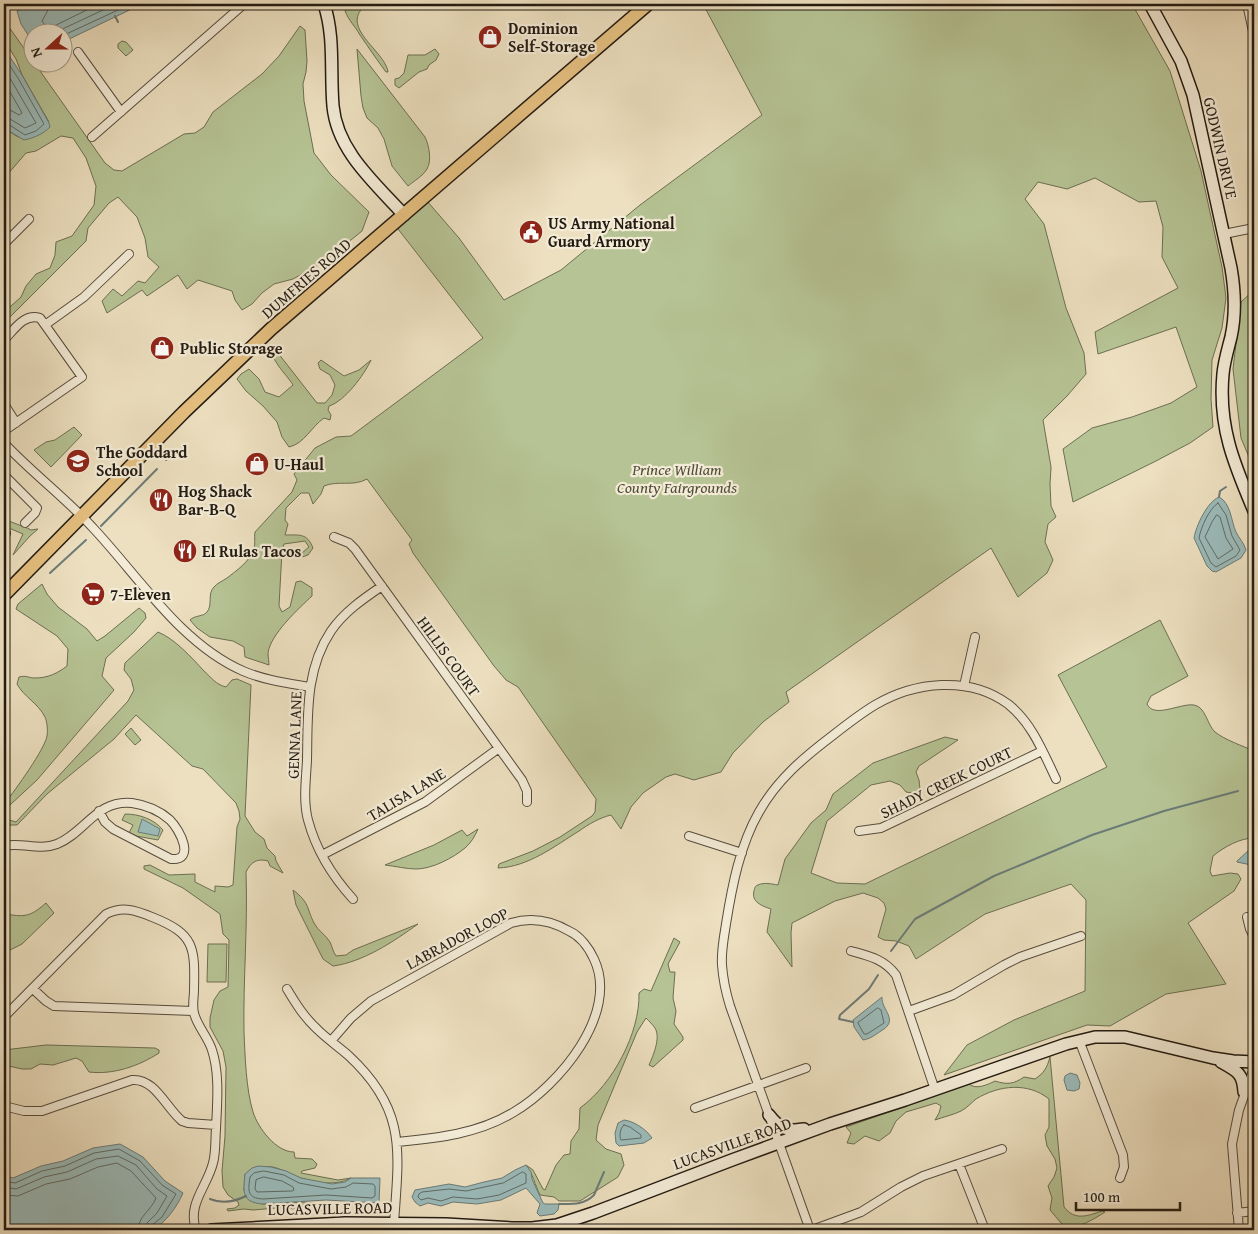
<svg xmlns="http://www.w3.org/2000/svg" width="1258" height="1234" font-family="'Gentium Book Plus',serif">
<rect width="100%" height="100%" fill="#ede0c0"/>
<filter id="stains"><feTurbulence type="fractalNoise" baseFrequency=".004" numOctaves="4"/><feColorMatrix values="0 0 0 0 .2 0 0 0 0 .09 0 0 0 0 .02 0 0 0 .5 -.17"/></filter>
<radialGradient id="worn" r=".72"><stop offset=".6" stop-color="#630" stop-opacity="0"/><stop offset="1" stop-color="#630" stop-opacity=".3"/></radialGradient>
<!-- green -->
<path fill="#b6c394" stroke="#6c6f53" d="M354 4H367C337 27 385 50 388 72H386C377 60 369 48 360 35 355 26 349 21 345 11Z
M703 4H1132L1170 71 1201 171 1222 267 1226 298 1222 328 1212 360 1211 399 1213 427 1190 443 1156 461 1073 502 1063 449 1092 428 1132 417 1171 403 1197 387 1176 327 1098 354 1095 332 1178 288 1162 257 1163 227 1156 201 1139 202 1095 178 1067 189 1038 182 1025 199 1044 224 1066 308 1084 353 1086 374 1067 396 1043 420 1051 467 1050 484 1051 506 1056 517 1048 524 1045 542 1053 560 1047 573 1018 597 991 548 786 692 789 702 763 722 733 753 721 772 694 780 675 774 666 777 643 793 631 807 621 829 611 815C599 818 589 824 579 831 555 846 528 867 498 868L499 864 533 851 560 837 592 816 595 812 596 799 518 687 506 680 494 666 413 553 409 544 412 540 367 479C353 487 338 480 324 486L321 494 313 504 309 493H301L286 508 285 520 288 524 285 535C300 535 307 533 313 548L308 555 302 557V553L309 547 305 541 284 544 282 551 279 606 282 612 290 607 296 582 301 581 312 588V596C299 608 270 635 268 653 268 657 269 662 269 665L245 657 244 647 233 641 210 637 197 628 190 620C195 615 203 617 207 612 213 605 207 594 214 587 217 583 223 581 227 578 236 571 249 562 253 551 256 546 254 537 255 532L292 492 297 480 294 474 315 448 336 437 351 436 483 338 398 229 427 201 459 238 504 300 561 270 640 205 762 115Z
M4 20 105 163 114 170 122 171 184 134 195 133 204 127 213 112 262 74 279 56 300 26 305 30 307 61 306 72 303 84 304 101 314 153 331 175 369 212 362 231 335 253 315 267 293 279 274 284 262 293 252 304 242 310 235 300 232 291 198 280 187 289 178 275 147 296 142 290 107 313 102 301 113 289 122 296 138 281 145 283 159 267 148 257 145 238 137 217 118 197 109 203 88 228 86 241 4 323V310L11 306 21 297 26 286 36 274 50 268 55 255 56 242 72 236 94 205 96 186 86 158 73 138 61 136 36 151 26 153 7 175H4V158L7 149 4 143V128L18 137 49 122 22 75 16 59 4 40Z
M122 41 126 42 133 50 126 56 118 48V44Z
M357 49 425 137C429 145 432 161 427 169 423 176 414 181 408 186L392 166 384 139 378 128 367 118 363 108 361 96Z
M435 49 439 54 436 60 429 65 427 69 419 72 399 88 395 85V79L399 78 404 73 408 55H425Z
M1254 290V469L1241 438 1233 369 1241 302Z
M271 344 317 403H325L332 395 335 385 330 375 320 369 318 363 321 360 344 376 359 370 371 360C364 375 345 401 329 406L328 410 331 415 330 420 324 418C312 426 304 444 289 447L282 437 277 422 263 406 246 391 237 379 241 374 249 369 259 379 265 392 279 397 293 385C285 372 270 361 271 344Z
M74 427 82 435 51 467 34 450 46 442 55 440Z
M4 518C13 524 22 525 31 530L38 529 30 536 13 555 23 534 4 526Z
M42 584 47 594 58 607 87 629 97 641 105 636 139 608 145 613 146 618 134 632 106 658 102 676 114 690 109 696 37 780 10 805 6 802C15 790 45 749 47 736 48 731 47 721 45 717 38 703 24 697 17 684L19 677C27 675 28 678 35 678 48 678 58 673 67 666L68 649 57 636 16 609 18 604Z
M1160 620 1188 676 1151 696 1147 704C1154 719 1180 703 1194 705 1206 707 1207 725 1215 732 1225 740 1243 746 1254 751V815L1251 817 1254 838C1240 838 1224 847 1213 856L1210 871 1212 876 1230 873 1238 874 1241 879 1234 891 1188 923 1226 984 1166 994 1110 1026 1087 1025 944 1075 967 1045 1014 1020 1085 991 1086 900 1071 884 985 914 916 959 909 946 896 941 884 940 878 937 886 909 884 903 878 898 863 893 835 901 792 923 791 933 792 967 767 932 771 909C762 906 751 902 754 891 755 887 755 886 758 885 764 882 772 884 778 885L785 859 811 823 826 810 833 794 873 763 945 737 958 740 919 766 916 772 919 780 920 789 912 793 906 792 900 785 890 781 871 785 827 821 811 873 837 883 865 884 1107 767 1058 675Z
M158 632C175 639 191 657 204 671 212 678 215 684 226 687L232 680 237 679 251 685 245 816 255 832 264 839 267 848 275 856 276 861 283 873 270 866 268 861C257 858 251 862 246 872 248 926 243 979 244 1032 245 1056 246 1089 253 1112 258 1128 276 1152 294 1152L295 1158 312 1159 317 1164 315 1168 302 1171 301 1173 338 1180 351 1178C337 1186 316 1183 301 1178 289 1175 276 1164 263 1167 257 1168 251 1172 245 1174L244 1191 262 1204 304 1202 320 1204 328 1209 327 1211 307 1210 297 1207 293 1209 288 1207 253 1210 244 1209 228 1211 227 1209 235 1208 239 1205 238 1202 228 1195 223 1187 222 1171 225 1136 226 1067 223 1051 210 1027V1018L214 1000 220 991 228 987 229 940 223 934 220 914 183 888 144 869V866L150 865 169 875 195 874V882L215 892V886L228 887 233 885 237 827 240 819 239 811 236 803 203 769 192 766 136 715 114 739 47 794 17 825H4V816L9 820 16 822 128 701 134 690 131 679 124 670 125 663Z
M131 728 141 740 135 745 125 734Z
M125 814C139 814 154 819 163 830L158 840 136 836 129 833 133 825 122 820Z
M478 829C475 836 471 843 465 848 453 858 432 869 416 869 406 869 395 866 385 865L434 845 462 830 467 836Z
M293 890C310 903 306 907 314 923 318 931 326 935 330 942 332 946 333 952 336 956L346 955 353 950 418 924C393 942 363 962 333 966L323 959 296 905Z
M46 903 54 913 22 944 4 953V924L7 914C26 918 32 915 46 903Z
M674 938 680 942 668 964 670 972H675L673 998 676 1011 674 1024 683 1037V1040L653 1067 649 1065C653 1056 661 1038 655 1028 653 1025 649 1021 646 1018L637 1032 598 1125 596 1140 606 1149 621 1154 624 1165 618 1177 580 1201H559L554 1197 540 1195C535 1185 533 1174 526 1165L533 1170 543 1189 545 1190 556 1165 564 1155 570 1154 571 1141 579 1129 580 1108C613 1084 640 1033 639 993L644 989 651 991Z
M208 944H227L226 982H207Z
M46 1045 155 1048 159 1050V1053C139 1066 113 1075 89 1072L82 1061 76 1058 53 1065 40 1064 31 1069H22L4 1065V1050Z
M1050 1057 1064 1207C1075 1221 1087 1216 1102 1211L1105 1212C1094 1219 1073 1233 1061 1223 1057 1219 1054 1214 1050 1210L1052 1198 1048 1186 1054 1177 1057 1168 1055 1159 1047 1146 1045 1135 1049 1127V1099C1028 1082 999 1085 976 1099 971 1103 967 1108 961 1111 953 1115 943 1117 935 1120L939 1113 941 1106 936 1103 906 1112 896 1121 890 1133 879 1141 865 1136 854 1144 847 1143 851 1133 846 1127 969 1084C976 1090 987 1085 995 1081 1007 1085 1014 1084 1024 1077L1035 1079C1044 1073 1047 1068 1050 1057Z"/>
<!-- water -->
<path fill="#9bbbba" stroke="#6b7b77" d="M33 4H142L63 42 62 32H32V41L21 24 17 11Z
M4 48 22 75 49 123 50 127C43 134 34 138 24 140L4 128Z
M1219 497C1231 503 1231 521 1236 532 1239 538 1244 543 1246 550L1241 558 1216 572 1212 571 1207 566 1194 538C1196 526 1207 502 1219 497Z
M142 819 160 829 158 836 138 832Z
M1249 850 1254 852V864L1251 865 1237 862V861Z
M882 997C881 1010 900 1020 881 1031 875 1035 870 1039 863 1040L854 1027 853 1020Z
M1070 1073 1077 1075 1080 1083 1079 1089 1074 1091 1067 1090 1064 1080 1065 1076Z
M624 1120C634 1121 647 1130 652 1138L644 1143 619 1146 616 1143 615 1133 618 1123Z
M120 1144 143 1157 165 1181 183 1193C177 1207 166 1222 153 1230H8L4 1227V1175L13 1178 41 1166 63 1161 93 1148Z
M526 1165 531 1172 532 1179 543 1203 545 1204H559L558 1210 554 1214 540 1216 537 1213 540 1204 526 1188 501 1200 477 1204 453 1202 441 1206 428 1203 420 1206 415 1202 412 1197 415 1190 449 1184 465 1187 484 1182 502 1178 515 1170Z
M258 1166 271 1167 286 1171 301 1178 332 1184 345 1182 351 1178H380L379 1203 326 1200 262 1204C242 1202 243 1193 245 1174L252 1168Z"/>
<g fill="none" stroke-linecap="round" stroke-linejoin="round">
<!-- shore -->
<path stroke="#5f6b66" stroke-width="1" d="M49 4 47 12 42 21 48 29 99 4
M56 32 116 4
M62 36 131 4
M4 57 18 78 44 124 36 131 25 135 8 124H4
M4 68 36 123 25 128 10 119 4 118
M4 81 22 113 19 115 12 111 4 110
M1218 503 1226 515 1232 536 1240 550 1236 556 1216 567 1211 563 1199 538C1201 527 1209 509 1218 503Z
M1217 515 1220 517 1226 538 1233 549 1218 559 1205 537 1212 522Z
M878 1008 881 1010 884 1023 867 1034H864L858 1023Z
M624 1125 630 1127 641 1135V1138L621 1140C619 1136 620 1128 624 1125Z
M264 1171 284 1175 299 1183 331 1189 346 1187 353 1183 373 1184 375 1186V1196L372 1198 326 1195 263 1199C247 1198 248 1191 250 1177L254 1173Z
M523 1172 526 1174V1183L499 1195 477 1199 453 1197 441 1201 428 1198 421 1200 418 1197 419 1194 422 1192 449 1189 466 1191 503 1183Z
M264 1177 282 1181 293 1187 294 1190 292 1191 257 1192 255 1189 256 1180Z
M4 1181 15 1183 42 1171 65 1166 94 1153 119 1149 140 1161 162 1185 176 1194 162 1217 152 1225 151 1230
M4 1187 16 1189 44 1177 67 1172 96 1159 118 1156 136 1165 157 1189 167 1196 157 1213 147 1223 145 1230
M4 1195 18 1196 46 1184 70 1179 98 1167 117 1163 131 1171 156 1198C151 1211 138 1216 138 1230"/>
<!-- stream -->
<path stroke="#6b7b77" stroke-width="2" d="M115 16 118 22
M166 460 170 456
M1219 497 1220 491 1226 487
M101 526 157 469
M50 573 86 540
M891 951 915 919 994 876 1092 835 1164 811 1238 791
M853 1022 839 1019 840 1015 869 989 878 975
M210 1199C222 1204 234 1202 246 1196
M559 1204C573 1204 584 1205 594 1195L604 1172"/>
<!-- street casing -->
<g stroke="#564c3e" stroke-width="10">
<path id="street" d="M1247 4 1254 36
M78 52 121 112
M92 137 244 4
M1224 234 1254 228
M4 244 29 219
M45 325 84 297 129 254
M4 340C14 330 24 313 40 318L82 377 4 431
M4 404 16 423
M4 443C32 473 66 498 94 529 139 577 181 644 243 671 264 680 287 683 310 687
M4 475 37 508 35 513 25 523
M334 537 349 543 355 549 522 780 527 791V802
M4 539 6 533
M964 686 975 637
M859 831 881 828 1042 751
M689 836 742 853
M4 846C22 842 39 851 57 844 85 833 97 799 132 803 146 805 160 811 170 820 180 830 196 861 171 859L113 829 105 822 99 811
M322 855 425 802 499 748
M353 899C333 877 316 850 308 820 303 801 306 780 307 760 308 715 305 670 331 631 344 612 363 599 382 586
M1247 917 1250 929 1254 937
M851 951C869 956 884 959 896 975L935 1090
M33 989 46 1001 54 1006 193 1011
M287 989C296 1004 304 1017 317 1029 327 1039 339 1047 349 1056 407 1110 399 1151 394 1223
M909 1011 953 995 1004 965 1020 957 1081 936
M4 1017 106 914C123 906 135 910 152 917 195 934 195 947 194 990 194 997 192 1005 194 1013 197 1026 208 1037 212 1050 220 1074 217 1104 216 1129 215 1140 216 1152 213 1163 207 1187 187 1204 196 1230
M1079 1040 1123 1155 1124 1167 1120 1178
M331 1041 351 1018 371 1001 511 923C531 917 550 920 569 931 580 936 589 948 594 959 620 1014 558 1086 514 1112 478 1134 438 1138 397 1142
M4 1106 24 1111H42L132 1080C155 1078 166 1108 182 1121L188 1123 216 1125
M695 1108 806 1068
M959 1164 985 1230
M1237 1213 1254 1211
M810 1230 730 1006C726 993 723 979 722 965 721 951 724 937 726 924 732 886 740 845 759 812 777 780 803 758 832 736 846 725 860 714 875 705 914 682 969 675 1008 704 1032 723 1043 752 1056 779
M812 1230 861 1212 901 1187 923 1176 1002 1149
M1239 1230 1232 1144 1239 1110 1254 1068"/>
</g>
<!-- secondary casing -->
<g stroke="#231b12" stroke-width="14">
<path id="secondary" d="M324 4C335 37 330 71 333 106 337 151 375 183 404 215
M1150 4 1181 61 1193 95 1231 268C1235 291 1236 314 1231 337 1228 349 1224 362 1223 374 1218 426 1234 464 1254 511
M1221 1062C1237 1071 1243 1073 1244 1092
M769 1115C779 1128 787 1132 804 1129
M211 1230 345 1223 446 1224 512 1228H532L557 1225 593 1213 732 1160 830 1124 905 1100 1066 1044 1095 1037H1125L1213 1058 1233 1061 1254 1062"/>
</g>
<!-- primary casing -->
<g stroke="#231b12" stroke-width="15">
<path id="primary" d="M4 595 184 412 271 329 648 4"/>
</g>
<!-- street -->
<use href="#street" stroke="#f3ebd6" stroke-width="8"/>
<!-- secondary -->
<use href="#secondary" stroke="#f3ebd6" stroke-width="11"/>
<!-- primary -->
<use href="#primary" stroke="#e6c080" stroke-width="12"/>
</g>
<!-- icons -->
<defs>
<g id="shop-disc" transform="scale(1.25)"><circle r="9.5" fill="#8f2418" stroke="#f3ebd6"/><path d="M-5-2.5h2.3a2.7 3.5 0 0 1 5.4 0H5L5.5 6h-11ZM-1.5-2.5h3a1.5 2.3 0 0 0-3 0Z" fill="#fff"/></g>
<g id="civic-disc" transform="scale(1.25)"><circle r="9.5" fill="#8f2418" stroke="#f3ebd6"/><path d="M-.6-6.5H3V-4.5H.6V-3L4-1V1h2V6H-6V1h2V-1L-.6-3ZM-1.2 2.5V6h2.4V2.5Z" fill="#fff"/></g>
<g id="school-disc" transform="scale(1.25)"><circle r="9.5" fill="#8f2418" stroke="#f3ebd6"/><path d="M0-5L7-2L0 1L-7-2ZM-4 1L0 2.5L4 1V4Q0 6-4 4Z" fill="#fff"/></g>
<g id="restaurant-disc" transform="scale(1.25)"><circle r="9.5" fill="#8f2418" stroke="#f3ebd6"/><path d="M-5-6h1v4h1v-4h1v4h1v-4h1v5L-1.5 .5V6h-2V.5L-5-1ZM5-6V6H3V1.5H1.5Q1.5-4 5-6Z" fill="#fff"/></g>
<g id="supermarket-disc" transform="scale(1.25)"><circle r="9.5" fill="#8f2418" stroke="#f3ebd6"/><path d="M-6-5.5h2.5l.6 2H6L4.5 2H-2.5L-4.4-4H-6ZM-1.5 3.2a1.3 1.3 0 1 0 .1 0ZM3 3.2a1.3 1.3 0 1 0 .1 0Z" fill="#fff"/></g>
</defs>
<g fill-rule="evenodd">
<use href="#shop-disc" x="490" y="37"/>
<use href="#civic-disc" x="531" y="232"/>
<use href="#shop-disc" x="162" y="348"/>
<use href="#school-disc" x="78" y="461"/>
<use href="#shop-disc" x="257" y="464"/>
<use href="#restaurant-disc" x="161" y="500"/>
<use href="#restaurant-disc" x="185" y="551"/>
<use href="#supermarket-disc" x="93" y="594"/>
</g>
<g text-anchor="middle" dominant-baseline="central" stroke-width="4.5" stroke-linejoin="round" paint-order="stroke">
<!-- poi labels -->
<g font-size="16" font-weight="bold" fill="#231b12" stroke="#f3ebd6" text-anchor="start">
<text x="508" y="28">Dominion<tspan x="508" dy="18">Self-Storage</tspan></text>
<text x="548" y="223">US Army National<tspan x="548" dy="18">Guard Armory</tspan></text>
<text x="180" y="348">Public Storage</text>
<text x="96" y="452">The Goddard<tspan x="96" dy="18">School</tspan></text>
<text x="274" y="464">U-Haul</text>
<text x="178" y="491">Hog Shack<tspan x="178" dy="18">Bar-B-Q</tspan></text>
<text x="202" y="551">El Rulas Tacos</text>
<text x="110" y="594">7-Eleven</text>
</g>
<!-- street labels -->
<g font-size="16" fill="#231b12" stroke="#f3ebd6">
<text transform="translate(1221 148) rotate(77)">GODWIN DRIVE</text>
<text transform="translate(306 278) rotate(-41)">DUMFRIES ROAD</text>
<text transform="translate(449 656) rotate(54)">HILLIS COURT</text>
<text transform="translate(294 735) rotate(-88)">GENNA LANE</text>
<text transform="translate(946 782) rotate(-26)">SHADY CREEK COURT</text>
<text transform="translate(406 794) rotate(-31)">TALISA LANE</text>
<text transform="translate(457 938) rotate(-28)">LABRADOR LOOP</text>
<text transform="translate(732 1143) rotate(-20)">LUCASVILLE ROAD</text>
<text transform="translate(330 1208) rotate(-1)">LUCASVILLE ROAD</text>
</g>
<!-- park labels -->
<g font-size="16" font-style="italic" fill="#4f4d39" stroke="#f3ebd6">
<text x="677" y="469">Prince William<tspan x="677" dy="18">County Fairgrounds</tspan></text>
</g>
</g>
<!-- margin -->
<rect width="1258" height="1234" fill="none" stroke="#ede0c0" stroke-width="20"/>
<rect x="5" y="5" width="1248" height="1224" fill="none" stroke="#231b12" stroke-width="2.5"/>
<rect x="10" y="10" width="1238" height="1214" fill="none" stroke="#231b12"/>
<!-- north arrow -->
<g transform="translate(48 48) rotate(249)"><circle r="24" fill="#f3ebd6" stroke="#a09888"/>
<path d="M0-4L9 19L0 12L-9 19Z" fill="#8f2418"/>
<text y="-8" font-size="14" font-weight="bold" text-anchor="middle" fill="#231b12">N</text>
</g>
<!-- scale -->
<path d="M1076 1202v8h104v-8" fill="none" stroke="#231b12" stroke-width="2.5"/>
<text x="1083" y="1202" font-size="15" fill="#231b12" stroke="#f3ebd6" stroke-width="4" paint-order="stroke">100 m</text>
<rect width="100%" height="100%" filter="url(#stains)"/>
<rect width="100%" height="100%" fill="url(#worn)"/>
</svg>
